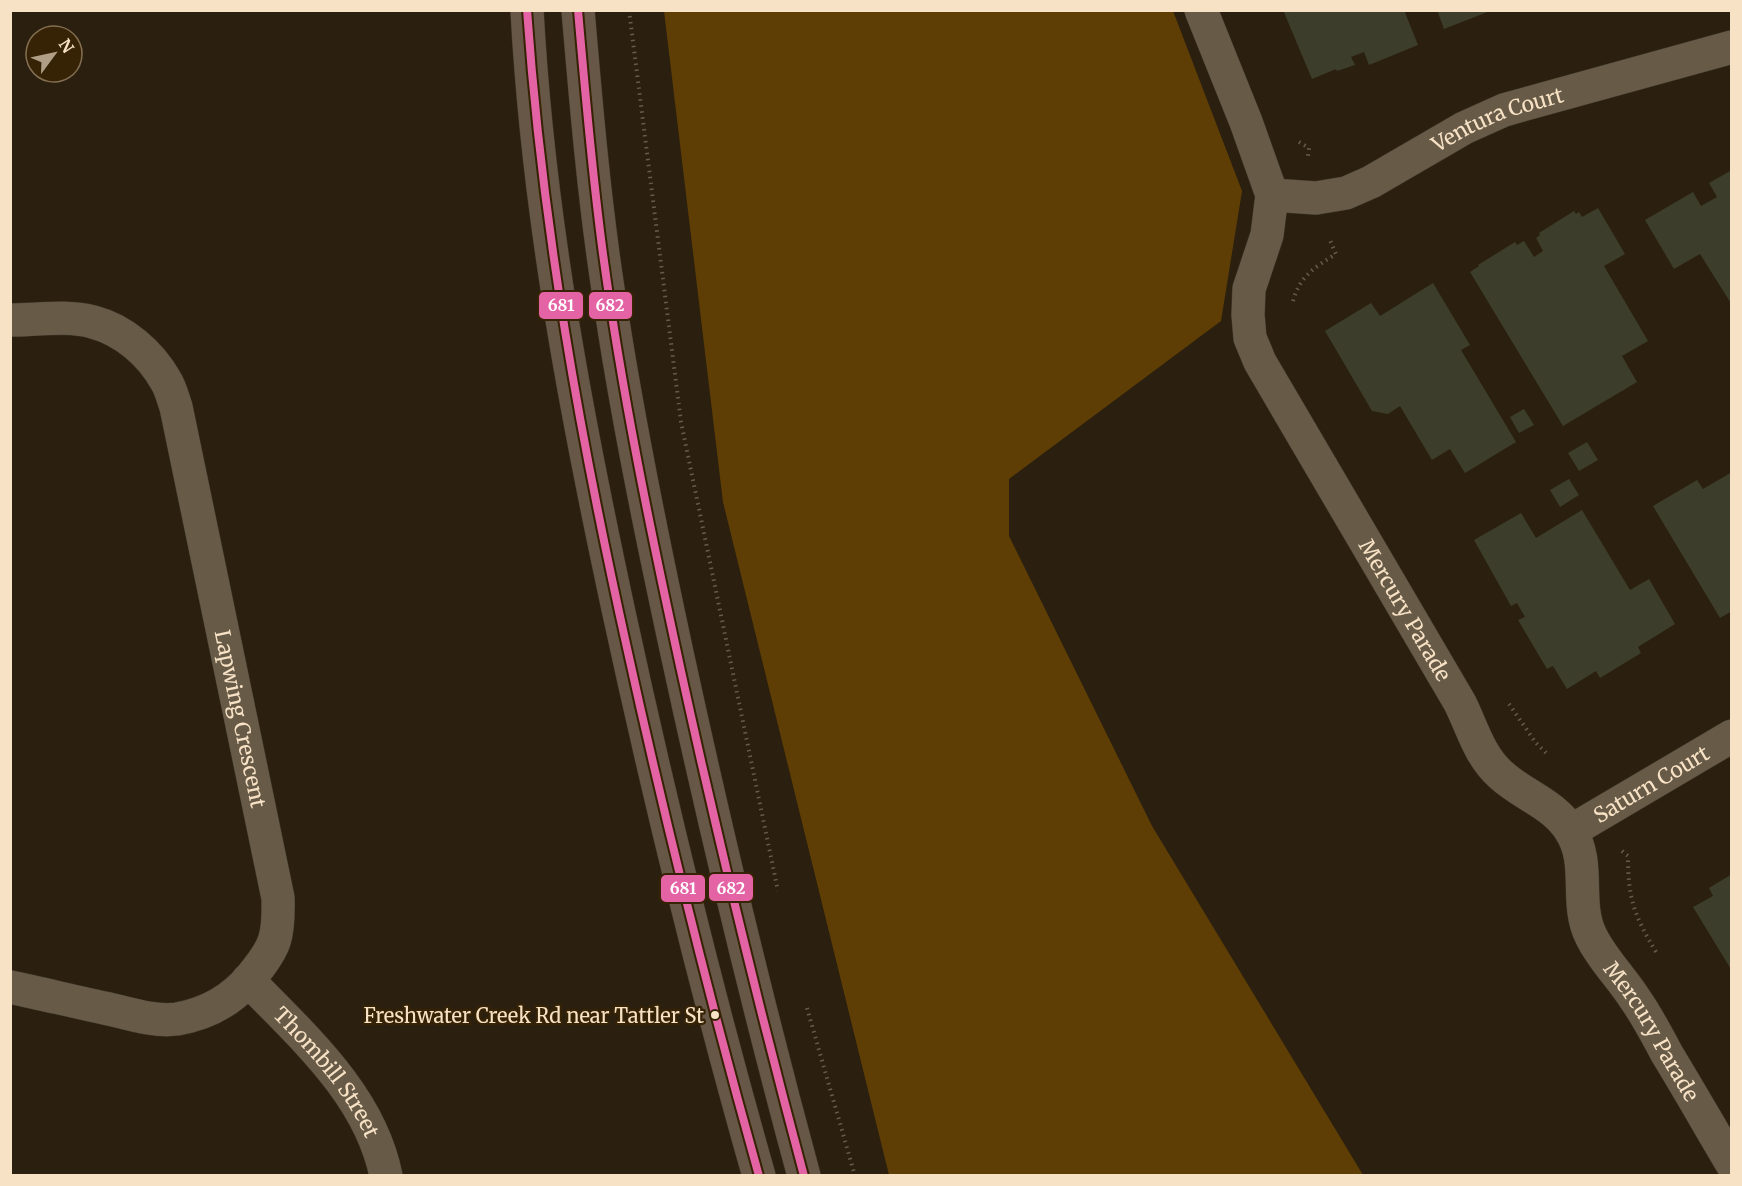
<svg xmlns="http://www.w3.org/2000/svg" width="1742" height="1186" font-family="Merriweather,serif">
<rect width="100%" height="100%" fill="#2b200f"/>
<!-- forest -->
<path fill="#5f3e05" d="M664 11H1173L1242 191 1221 321 1009 479V536L1152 826 1363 1175H889L723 502Z"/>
<!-- building -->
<path fill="#3c3d2a" d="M1283 10H1404L1418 45 1369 65 1364 52 1351 57 1355 65 1337 71 1336 69 1312 79Z
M1437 10H1490V11L1444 29Z
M1732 170V305L1700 254 1674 269 1645 220 1693 192 1701 206 1717 197 1709 183Z
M1598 208 1625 254 1604 266 1648 341 1622 356 1637 382 1563 426 1470 272 1479 266 1478 265 1515 242 1517 245 1524 241 1534 257 1543 251 1536 238 1540 235 1539 233 1574 211 1576 214 1579 212 1582 217Z
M1433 283 1470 345 1461 350 1516 442 1465 473 1450 449 1432 460 1400 406 1388 414 1372 411 1325 331 1371 303 1380 316Z
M1524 409 1534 425 1519 433 1510 417Z
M1587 442 1598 460 1579 471 1568 453Z
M1732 472V611L1720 618 1653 506 1697 480 1703 489Z
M1569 479 1579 495 1560 507 1550 490Z
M1582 510 1630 590 1649 579 1675 624 1638 647 1641 653 1600 678 1596 671 1567 689 1553 666 1547 669 1518 620 1525 617 1517 603 1511 606 1474 540 1521 513 1536 538Z
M1732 874V971L1693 907 1713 896 1709 888Z"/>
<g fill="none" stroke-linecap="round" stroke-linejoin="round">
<!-- minor casing -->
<g stroke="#443b2d" stroke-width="34">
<g id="minor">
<path id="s1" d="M1201 10 1246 122 1272 195 1267 235 1249 289 1248 315 1250 338 1260 362 1460 703C1472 727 1479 755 1500 774 1522 795 1553 803 1570 830 1592 863 1574 902 1591 936 1602 959 1621 977 1635 999 1647 1016 1657 1035 1667 1054 1689 1090 1710 1127 1732 1164"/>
<path id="s2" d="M1272 195 1316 198 1346 193 1371 182 1464 128 1504 110 1732 47"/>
<path id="s3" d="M10 320C37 320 67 315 93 322 124 330 151 354 166 381 171 389 173 399 176 407L278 898C279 937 276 947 251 977 232 1000 206 1014 177 1019 155 1022 130 1014 109 1009 76 1002 43 994 10 987"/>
<path id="s4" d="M1571 831 1732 736"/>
<path id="s5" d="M248 980C303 1037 370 1095 386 1176"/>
</g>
</g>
<!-- secondary casing -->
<g stroke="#443b2d" stroke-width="34">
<path id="secondary" d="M527 10C538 214 576 414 619 613 660 802 706 990 759 1176
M578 10C586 104 594 197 608 289 626 412 651 533 677 653 715 828 757 1003 804 1176"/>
</g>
<!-- path -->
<path stroke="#665c4c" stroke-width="4" stroke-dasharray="1.5 4.5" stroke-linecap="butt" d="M629 10 681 422 778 891
M1299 142 1309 148 1308 156
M1293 301C1300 276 1315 267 1336 254L1329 238
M1509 704 1536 743 1548 755
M1622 851 1628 856C1628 899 1634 915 1656 952
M807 1008 855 1176"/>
<!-- minor -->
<use href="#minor" stroke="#675b48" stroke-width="33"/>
<!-- secondary -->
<use href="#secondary" stroke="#675746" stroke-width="33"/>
<!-- bus-1 casing -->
<g stroke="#362204" stroke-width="12">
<path id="bus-1" d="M527 10C542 226 580 437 627 648 666 825 710 1001 759 1176"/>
</g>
<!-- bus-2 casing -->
<g stroke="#362204" stroke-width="12">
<path id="bus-2" d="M578 10C585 92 592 173 603 254 622 394 651 533 681 671 718 840 759 1008 804 1176"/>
</g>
<!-- bus-1 -->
<use href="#bus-1" stroke="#e463a4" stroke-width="8"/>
<!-- bus-2 -->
<use href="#bus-2" stroke="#e463a4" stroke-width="8"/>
</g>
<!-- markers -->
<circle fill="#f8e2c6" stroke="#362204" stroke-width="2" cx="715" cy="1015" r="5"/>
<g text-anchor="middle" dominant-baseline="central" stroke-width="4.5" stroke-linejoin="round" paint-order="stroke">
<!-- bus labels -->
<g font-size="20" fill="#f8e2c6" stroke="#362204" text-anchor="end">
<text x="704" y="1015">Freshwater Creek Rd near Tattler St</text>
</g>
<!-- street labels -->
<g font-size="21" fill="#f8e2c6" stroke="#362204">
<text stroke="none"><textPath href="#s2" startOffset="244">Ventura Court</textPath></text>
<text stroke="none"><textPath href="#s1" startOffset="658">Mercury Parade</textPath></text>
<text stroke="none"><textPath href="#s3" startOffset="526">Lapwing Crescent</textPath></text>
<text stroke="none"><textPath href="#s4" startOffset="93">Saturn Court</textPath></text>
<text stroke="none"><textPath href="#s1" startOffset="1161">Mercury Parade</textPath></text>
<text stroke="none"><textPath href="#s5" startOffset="122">Thombill Street</textPath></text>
</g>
</g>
<g stroke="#362204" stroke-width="2">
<rect x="588" y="291" width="45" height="29" rx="6" fill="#e463a4"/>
<rect x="538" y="291" width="46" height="29" rx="6" fill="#e463a4"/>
<rect x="708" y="873" width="46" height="29" rx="6" fill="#e463a4"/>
<rect x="660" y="874" width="46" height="29" rx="6" fill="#e463a4"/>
</g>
<g font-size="16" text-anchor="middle" font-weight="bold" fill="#fff">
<text x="610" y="311">682</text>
<text x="561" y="311">681</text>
<text x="731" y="894">682</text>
<text x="683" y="894">681</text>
</g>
<!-- border -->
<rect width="1742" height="1186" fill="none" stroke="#f8e2c6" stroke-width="24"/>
<!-- north arrow -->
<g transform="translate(54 54) rotate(57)"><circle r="28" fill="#362204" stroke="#846f52" stroke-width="1.5"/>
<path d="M0-4.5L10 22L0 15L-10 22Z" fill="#b09e86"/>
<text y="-9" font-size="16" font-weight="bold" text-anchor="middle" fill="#f8e2c6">N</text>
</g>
</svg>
